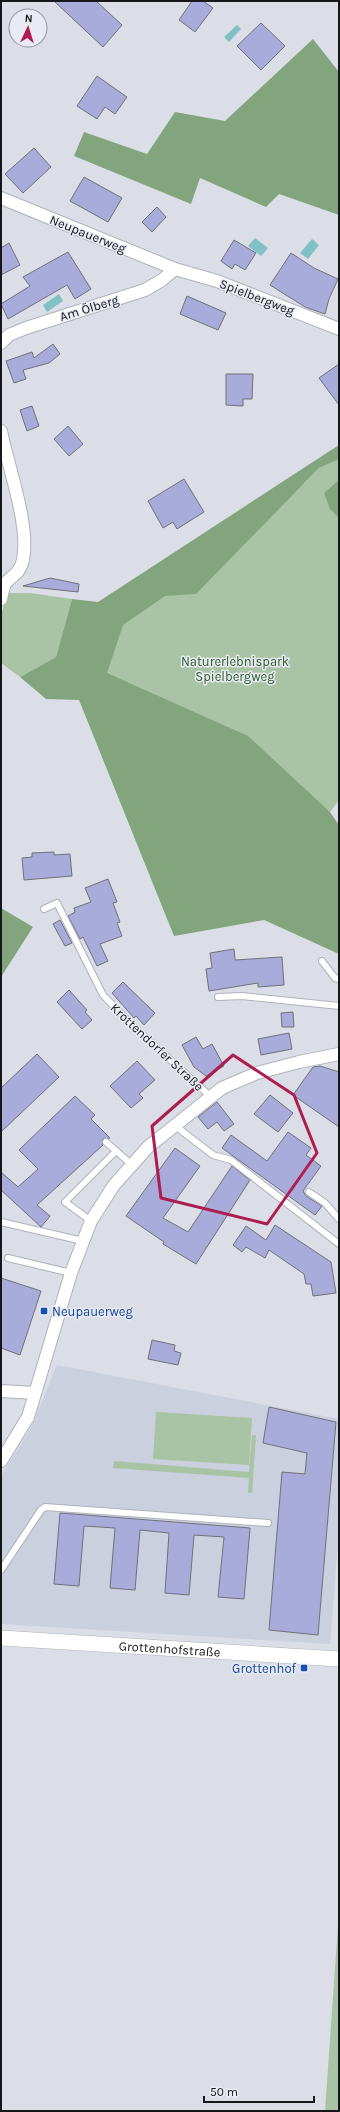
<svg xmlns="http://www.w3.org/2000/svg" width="340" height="2112" font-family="Karla,sans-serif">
<rect width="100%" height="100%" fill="#dbdee6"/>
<!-- built -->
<path fill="#cad0de" d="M57 1365 339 1419V1531L330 1644 1 1624V1476L31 1428Z"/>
<!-- green -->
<path fill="#a9c3a5" d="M339 458V800L330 812 319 803 191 765 103 669 120 619 304 484 319 468Z
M7 593H30L72 599 56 657 20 677 1 663V616Z
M156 1412 252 1418 249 1465 153 1459Z
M252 1435H256L252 1493H248L249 1478 113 1468 114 1461 249 1472Z
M339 1911V2111H325Z"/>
<!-- forest -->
<path fill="#83a57e" d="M313 39 339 72V215L279 194 266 207 200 178 191 204 74 156 84 132 147 154 175 112 225 121Z
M339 445V459L319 468 196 594 165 596 123 625 107 673 248 736 330 812 339 825V954L264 920 174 936 79 700 46 699 20 677 56 657 72 599 98 602Z
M339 480V518L330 509 324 493Z
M1 908 33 927 1 977Z"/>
<!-- water -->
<path fill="#80c1c5" d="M237 25 241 29 229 42 224 37Z
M255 238 268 248 261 256 248 246Z
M312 239 319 245 308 259 300 253Z
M59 294 63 301 47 312 43 305Z"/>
<!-- building -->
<path fill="#a9acda" stroke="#707178" d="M54 1H96L122 25 103 47Z
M192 1H203L213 8 195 32 179 20Z
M261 23 285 46 261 70 237 46Z
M97 76 127 97 115 114 105 107 97 119 77 106Z
M34 148 51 167 23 193 5 174Z
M84 177 122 198 108 222 70 201Z
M157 207 166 217 152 232 142 222Z
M234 240 256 253 245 270 235 264 232 269 221 261Z
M9 243 20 265 1 275V248Z
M68 252 91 289 75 299 67 285 8 319 1 304 30 286 23 277Z
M291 253 314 268 338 279 329 299 325 314 305 307 270 285Z
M187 296 226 313 218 330 180 314Z
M53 344 60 354 49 363 23 370 26 379 14 383 6 361 32 352 34 358Z
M339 364V405L319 378Z
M226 374H253L252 399H243V406L226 405Z
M32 406 39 426 27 431 20 410Z
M68 426 83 444 69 456 54 439Z
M184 479 204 512 177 529 173 522 163 528 148 501Z
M50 578 79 584 78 592 23 586Z
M54 852V855L70 854 72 876 24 880 22 858 32 857V853Z
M108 879 117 902 113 903 120 922 117 923 122 936 100 944 108 961 97 966 83 937 80 939 68 916 75 912 74 908 91 902 85 888Z
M60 920 72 943 65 946 53 924Z
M234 949 235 960 282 957 284 985 258 987V983L209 991 206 969 212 968 210 953Z
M123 982 155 1013 144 1025 136 1016 134 1018 112 993Z
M69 990 87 1010 85 1012 92 1020 82 1029 57 1002Z
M293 1012 294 1027H282L281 1013Z
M289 1033 292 1049 261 1055 258 1039Z
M196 1037 203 1049 212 1044 224 1066 206 1076 194 1067 182 1045Z
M37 1054 59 1077 1 1132V1088Z
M137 1061 155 1080 139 1094 143 1098 131 1108 110 1086Z
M320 1066 339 1072V1127L293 1095 313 1067Z
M270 1095 293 1113 278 1132 254 1114Z
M75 1096 95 1115 91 1119 110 1138 103 1139V1145L37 1205 50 1216 41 1227 1 1190V1172L18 1187 38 1169 19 1150Z
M217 1102 234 1124 224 1131 217 1122 208 1129 198 1117Z
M288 1132 311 1148 306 1155 321 1166 303 1191 306 1196 322 1206 315 1215 222 1148 231 1135 267 1161Z
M175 1148 200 1166 163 1218 188 1232 232 1166 250 1180 196 1264 163 1244 164 1242 126 1216Z
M275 1225 331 1262 336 1293 313 1296 311 1284H306L304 1274 269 1250 265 1258 246 1247 242 1252 233 1245 246 1226 266 1240Z
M1 1278 41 1291 20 1355 1 1348Z
M152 1340 175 1345 174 1351 181 1353 178 1365 148 1359Z
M269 1407 336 1422 318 1635 269 1630 282 1472 305 1474 307 1453 263 1443Z
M60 1513 250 1528 244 1599 218 1597 224 1537 194 1535 189 1595 165 1593 169 1533 140 1530 135 1590 110 1588 115 1528 84 1526 79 1586 54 1584Z"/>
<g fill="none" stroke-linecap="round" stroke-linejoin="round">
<!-- service casing -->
<g stroke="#afb2ba" stroke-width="8">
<path id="service" d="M44 909 57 903 103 995 132 1025 210 1096
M322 961 335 978 339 979
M218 997 242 996 339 1006
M174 1125 213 1155 231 1160 339 1244
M106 1142 131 1164
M309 1192 325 1203 339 1219
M91 1221 65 1202 116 1151
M1 1222 83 1241
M8 1258 71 1273
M1 1570 41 1510 45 1507 268 1523"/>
</g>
<!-- minor casing -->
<g stroke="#afb2ba" stroke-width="14">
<path id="minor" d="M1 198 175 269 217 281 339 329
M1 343 9 335 26 328 145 290 162 280 175 269
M1 431C8 467 30 525 23 560 19 576 11 575 5 584 3 588 2 595 1 599
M1 1391 35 1393
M1 1461 28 1417 71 1273 91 1221 114 1185 148 1147 222 1088 257 1073 299 1062 339 1054"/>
</g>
<!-- tertiary casing -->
<g stroke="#afb2ba" stroke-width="16">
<g id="tertiary">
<path id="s1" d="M1 1638 339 1659"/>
</g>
</g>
<!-- service -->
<use href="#service" stroke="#fff" stroke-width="6"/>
<!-- minor -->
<use href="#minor" stroke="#fff" stroke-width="12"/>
<!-- tertiary -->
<use href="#tertiary" stroke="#fff" stroke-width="15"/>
</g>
<!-- marked area -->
<path fill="none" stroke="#ae1d50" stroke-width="3" stroke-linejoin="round" d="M233 1055 294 1095 317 1153 267 1224 161 1198 152 1126Z"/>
<!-- markers -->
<g fill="#1a4fb4" stroke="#e8ebf3" stroke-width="1.5">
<rect x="40" y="1307" width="8" height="8" rx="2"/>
<rect x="300" y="1664" width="8" height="8" rx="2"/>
</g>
<g text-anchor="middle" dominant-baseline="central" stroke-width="3" stroke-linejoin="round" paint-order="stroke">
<!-- street labels -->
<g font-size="13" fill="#16171a" stroke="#e8ebf3">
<text transform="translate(88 234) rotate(22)">Neupauerweg</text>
<text transform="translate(257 297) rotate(21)">Spielbergweg</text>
<text transform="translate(89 308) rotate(-17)">Am Ölberg</text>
<text transform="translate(157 1047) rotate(43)">Krottendorfer Straße</text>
<text stroke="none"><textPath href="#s1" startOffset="169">Grottenhofstraße</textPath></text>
</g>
<!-- park labels -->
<g font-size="13" fill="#2c5b27" stroke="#e8ebf3">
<text x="235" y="661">Naturerlebnispark<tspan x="235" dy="15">Spielbergweg</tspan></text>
</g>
<!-- transit labels -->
<g font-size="13" fill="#164399" stroke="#e8ebf3" text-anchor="start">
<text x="52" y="1311">Neupauerweg</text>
<text x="296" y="1668" text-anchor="end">Grottenhof</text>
</g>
</g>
<!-- border -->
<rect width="340" height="2112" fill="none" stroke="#16171a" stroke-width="4"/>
<!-- north arrow -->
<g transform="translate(28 28) rotate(4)"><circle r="19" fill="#e8ebf3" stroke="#94969c"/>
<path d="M0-3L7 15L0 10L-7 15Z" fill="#ae1d50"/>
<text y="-6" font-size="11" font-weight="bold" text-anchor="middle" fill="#16171a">N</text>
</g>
<!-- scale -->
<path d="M204 2096v6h110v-6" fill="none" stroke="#16171a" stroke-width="2"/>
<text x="210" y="2096" font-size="12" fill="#16171a" stroke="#e8ebf3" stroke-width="3" paint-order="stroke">50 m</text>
</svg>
